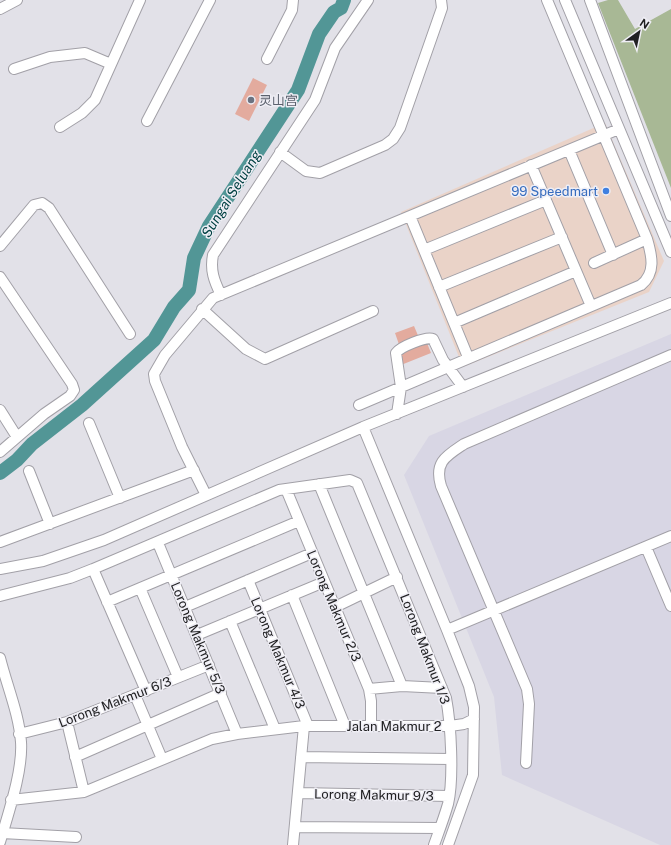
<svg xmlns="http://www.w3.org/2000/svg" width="671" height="845" font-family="'Public Sans','Noto Sans SC',sans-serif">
<rect width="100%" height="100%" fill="#e2e1e8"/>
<!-- commercial -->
<path fill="#ead3c8" d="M605 123 664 261 649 292 463 367 401 212Z"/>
<!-- built -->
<path fill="#d8d6e4" d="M671 334V845H660L502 775 494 697 404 475 429 436Z"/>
<!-- green -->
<path fill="#a8b895" d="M608 0H618L635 29 671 9V188L598 3Z"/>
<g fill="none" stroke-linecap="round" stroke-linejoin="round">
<!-- river -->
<path stroke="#529696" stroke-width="14" d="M0 473 17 460 32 444 82 405 154 340 174 307 189 290 194 258 209 226 298 90 319 34 334 12 341 8 344 0"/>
</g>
<!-- building -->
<path fill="#e3ab9e" d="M253 78 267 85 249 121 235 114Z
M414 326 422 345 427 343 431 353 401 365 397 355 402 353 395 333Z"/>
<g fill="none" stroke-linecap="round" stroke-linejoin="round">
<!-- minor casing -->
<g stroke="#a2a0a7" stroke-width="12">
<path id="minor" d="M565 0 671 252
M590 0 671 216
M0 9 17 0
M267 59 292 10 293 0
M14 69 50 57 85 53 111 64
M147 121 210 0
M60 127 82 113 95 100 140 0
M569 150 613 255
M280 152 306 171 320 173 385 145 393 139 400 128 442 8 441 0
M531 165 591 306
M0 246 34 205 42 203 49 208 130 334
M424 250 546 200
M594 263 647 239
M0 277 72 384 74 390 70 396 44 414 0 452
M439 287 562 237
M221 295C214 281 210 270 213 255L315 100 335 48 368 0
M202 309 246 349 265 359 373 311
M454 323 576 271
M468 357 410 216 619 129
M359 405 641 285C656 273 652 256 647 239L547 0
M0 410 17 437
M397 414 401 387 396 353C400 347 426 336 433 339L443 360 463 387
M89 423 120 498
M363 427 447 630 469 686 474 707 473 775 448 845
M29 471 50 524
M319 484 402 686
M286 489 369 689 371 701V726
M206 495 182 447 155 381 154 374 165 355 213 298 410 216
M0 542 194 470
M158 543 237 734
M646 547 671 606
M0 569 43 561 104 540 363 427 671 303
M93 569 146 691
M248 580 308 726
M140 588 178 677
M292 595 345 726
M0 596 70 578 93 569 279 490 350 480 357 483 446 698C451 724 454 779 448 804 444 818 439 831 434 845
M107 602 299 521
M185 607 312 553
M335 607 397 577
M230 621 275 729
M447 630 671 536
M197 635 324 582
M0 658C7 686 19 714 21 742 23 771 8 814 0 842
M369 689 402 686 442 688
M135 695 162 759
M67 722 84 792
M19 734 67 722 209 665
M75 757 221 693
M301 757 450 759
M526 763 529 704 527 689 441 486C434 462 446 456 464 444L671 355
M298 793 449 796
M11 800 84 792 212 739 237 734 304 726H450L464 724 474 719
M295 827 440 828
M2 833 76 837
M293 845 304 726"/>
</g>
<!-- minor -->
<use href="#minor" stroke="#fff" stroke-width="10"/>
</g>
<!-- markers -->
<circle fill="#6b7280" stroke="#efeef5" stroke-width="1.5" cx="251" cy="100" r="4"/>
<circle fill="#3f7fe0" stroke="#efeef5" stroke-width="1.5" cx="606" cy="191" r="4"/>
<g text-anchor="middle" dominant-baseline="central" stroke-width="3" stroke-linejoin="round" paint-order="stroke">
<!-- worship labels -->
<g font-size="13" fill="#5b616d" stroke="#efeef5" text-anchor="start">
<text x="259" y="100">灵山宫</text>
</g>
<!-- shop labels -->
<g font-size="13" fill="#366cbe" stroke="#efeef5" text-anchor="end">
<text x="598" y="191">99 Speedmart</text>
</g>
<!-- street labels -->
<g font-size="13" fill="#212123" stroke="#efeef5">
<text transform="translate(334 606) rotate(67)">Lorong Makmur 2/3</text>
<text transform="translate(198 638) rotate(67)">Lorong Makmur 5/3</text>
<text transform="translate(425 649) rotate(69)">Lorong Makmur 1/3</text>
<text transform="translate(278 653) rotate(67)">Lorong Makmur 4/3</text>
<text transform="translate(115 702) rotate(-21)">Lorong Makmur 6/3</text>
<text x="394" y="726">Jalan Makmur 2</text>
<text transform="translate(374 795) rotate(1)">Lorong Makmur 9/3</text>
</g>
<!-- water labels -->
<g font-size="14" font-style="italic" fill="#004142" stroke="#efeef5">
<text transform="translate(231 194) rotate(-58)">Sungai Seluang</text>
</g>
</g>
<!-- north arrow -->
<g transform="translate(639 32) rotate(33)" stroke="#efeef5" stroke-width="3" paint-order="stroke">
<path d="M0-3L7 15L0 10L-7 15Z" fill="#212123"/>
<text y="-6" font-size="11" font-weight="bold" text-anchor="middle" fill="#212123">N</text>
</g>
</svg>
